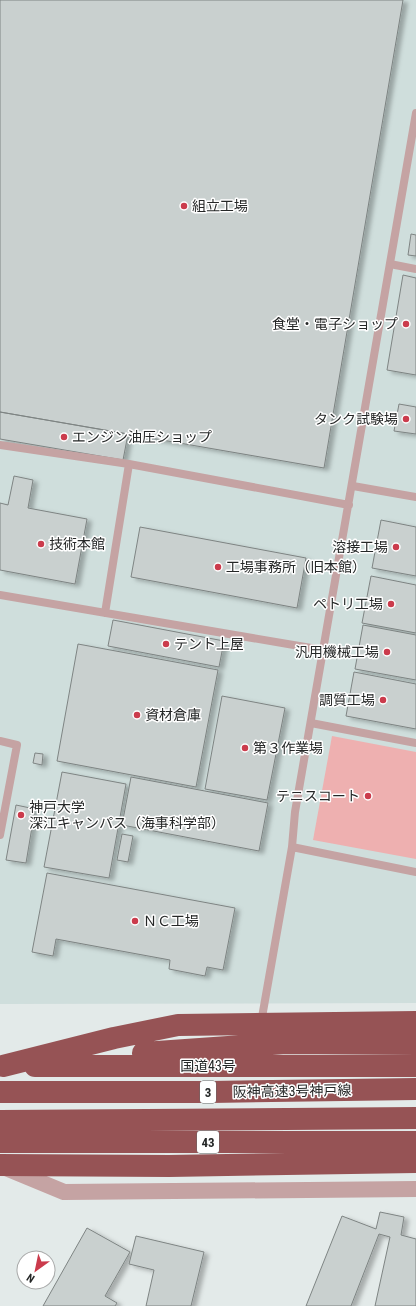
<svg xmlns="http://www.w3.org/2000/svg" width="416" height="1306" font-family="'Roboto Condensed','Noto Sans JP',sans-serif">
<defs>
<filter id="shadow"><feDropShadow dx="4.5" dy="2.5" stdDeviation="2" flood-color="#0004"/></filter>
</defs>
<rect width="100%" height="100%" fill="#e3eae9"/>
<!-- built -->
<path fill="#cfdedc" d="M0 0H416V1003L0 1004Z"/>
<!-- pitch -->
<path fill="#eeb0b0" d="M332 736 416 752V859L313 840Z"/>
<!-- building -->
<path fill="#c9d0cf" stroke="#7e8483" filter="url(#shadow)" d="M0 0H403L324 468 0 412Z
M411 234 416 235V256L408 255Z
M403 275 416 278V375L387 370Z
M399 404 416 407V434L394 431Z
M0 412 128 434 123 460 0 439Z
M14 476 33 480 28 508 87 519 75 584 0 570V503L8 505Z
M381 520 416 527V576L372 568Z
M140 527 306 558 297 608 131 577Z
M371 576 416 585V633L362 623Z
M113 620 224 641 219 667 108 646Z
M363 625 416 635V680L355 669Z
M78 644 218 670 196 787 57 761Z
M354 672 416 684V729L346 716Z
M222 696 285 708 267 800 205 789Z
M35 753 43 754 42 765 33 763Z
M62 772 126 784 109 878 44 867Z
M131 777 268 803 259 851 122 825Z
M16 805 35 809 26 863 6 860Z
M122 834 133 836 128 862 117 860Z
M47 873 235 908 223 970 207 967 205 976 169 969 170 960 56 939 53 956 32 952Z
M380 1212 404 1217 401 1235 416 1239V1306H375L390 1237 379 1234 351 1306H306L342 1216 376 1229Z
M87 1228 130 1252 105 1296 117 1303 115 1306H43Z
M136 1236 204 1252 191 1306H146L154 1270 129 1264Z"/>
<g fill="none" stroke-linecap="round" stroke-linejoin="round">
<!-- lane -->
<path stroke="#c5a3a3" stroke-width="8" d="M390 264 416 269
M0 445 129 464 349 505
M353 486 416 497
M0 595 323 650
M105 613 129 464
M311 723 416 743
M0 741 17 745 0 835
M292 847 416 872
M261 1023 292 847 295 812 416 113"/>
<!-- street -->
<path stroke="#c5a3a3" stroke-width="16" d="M6 1168 64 1192 416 1189"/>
<!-- highway -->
<path stroke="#965355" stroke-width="22" d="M143 1053 286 1043 416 1044
M3 1066 114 1038 178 1025 416 1022
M35 1066H416
M0 1092H211L416 1089
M0 1121 416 1118
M0 1142H416
M0 1165 169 1166 416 1162"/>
</g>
<!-- markers -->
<g fill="#cb3b4c" stroke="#fff" stroke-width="1.5">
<circle cx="184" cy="206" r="4"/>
<circle cx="406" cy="324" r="4"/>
<circle cx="406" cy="419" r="4"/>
<circle cx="64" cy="437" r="4"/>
<circle cx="41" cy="544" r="4"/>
<circle cx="396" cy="547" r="4"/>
<circle cx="218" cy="567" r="4"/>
<circle cx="391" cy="604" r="4"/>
<circle cx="166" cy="644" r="4"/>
<circle cx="387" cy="652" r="4"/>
<circle cx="383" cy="700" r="4"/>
<circle cx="137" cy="715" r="4"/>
<circle cx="245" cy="748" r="4"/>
<circle cx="368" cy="796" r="4"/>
<circle cx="21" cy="815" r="4"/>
<circle cx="135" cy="921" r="4"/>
</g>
<g text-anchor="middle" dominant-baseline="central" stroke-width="3" stroke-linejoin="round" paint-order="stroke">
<!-- shield labels -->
<g fill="#fff" stroke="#666868" stroke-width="1">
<rect x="200" y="1081" width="16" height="22" rx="3"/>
<rect x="197" y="1131" width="22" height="22" rx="3"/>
</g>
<g font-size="13" font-weight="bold" fill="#252727">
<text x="208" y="1092">3</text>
<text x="208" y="1142">43</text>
</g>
<!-- poi labels -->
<g font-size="14" fill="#252727" stroke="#fff" text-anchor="start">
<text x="192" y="206">組立工場</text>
<text x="398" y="324" text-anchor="end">食堂・電子ショップ</text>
<text x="398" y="419" text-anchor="end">タンク試験場</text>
<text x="72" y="437">エンジン油圧ショップ</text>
<text x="49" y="544">技術本館</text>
<text x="388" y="547" text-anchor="end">溶接工場</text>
<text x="226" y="567">工場事務所（旧本館）</text>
<text x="383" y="604" text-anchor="end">ペトリ工場</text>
<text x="174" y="644">テント上屋</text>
<text x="379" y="652" text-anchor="end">汎用機械工場</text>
<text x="375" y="700" text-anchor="end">調質工場</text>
<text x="145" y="715">資材倉庫</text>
<text x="253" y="748">第３作業場</text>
<text x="360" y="796" text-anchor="end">テニスコート</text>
<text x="29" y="807">神戸大学<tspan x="29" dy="16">深江キャンパス（海事科学部）</tspan></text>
<text x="143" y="921">ＮＣ工場</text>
</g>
<!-- street labels -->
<g font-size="14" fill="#252727" stroke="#fff">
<text x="208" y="1066">国道43号</text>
<text transform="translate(292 1091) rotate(-1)">阪神高速3号神戸線</text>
</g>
</g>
<!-- north arrow -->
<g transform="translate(36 1270) rotate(213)"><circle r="19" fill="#ffffff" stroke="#a8a9a9"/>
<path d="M0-3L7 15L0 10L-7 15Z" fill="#cb3b4c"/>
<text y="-6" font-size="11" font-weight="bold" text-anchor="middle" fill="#252727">N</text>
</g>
</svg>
